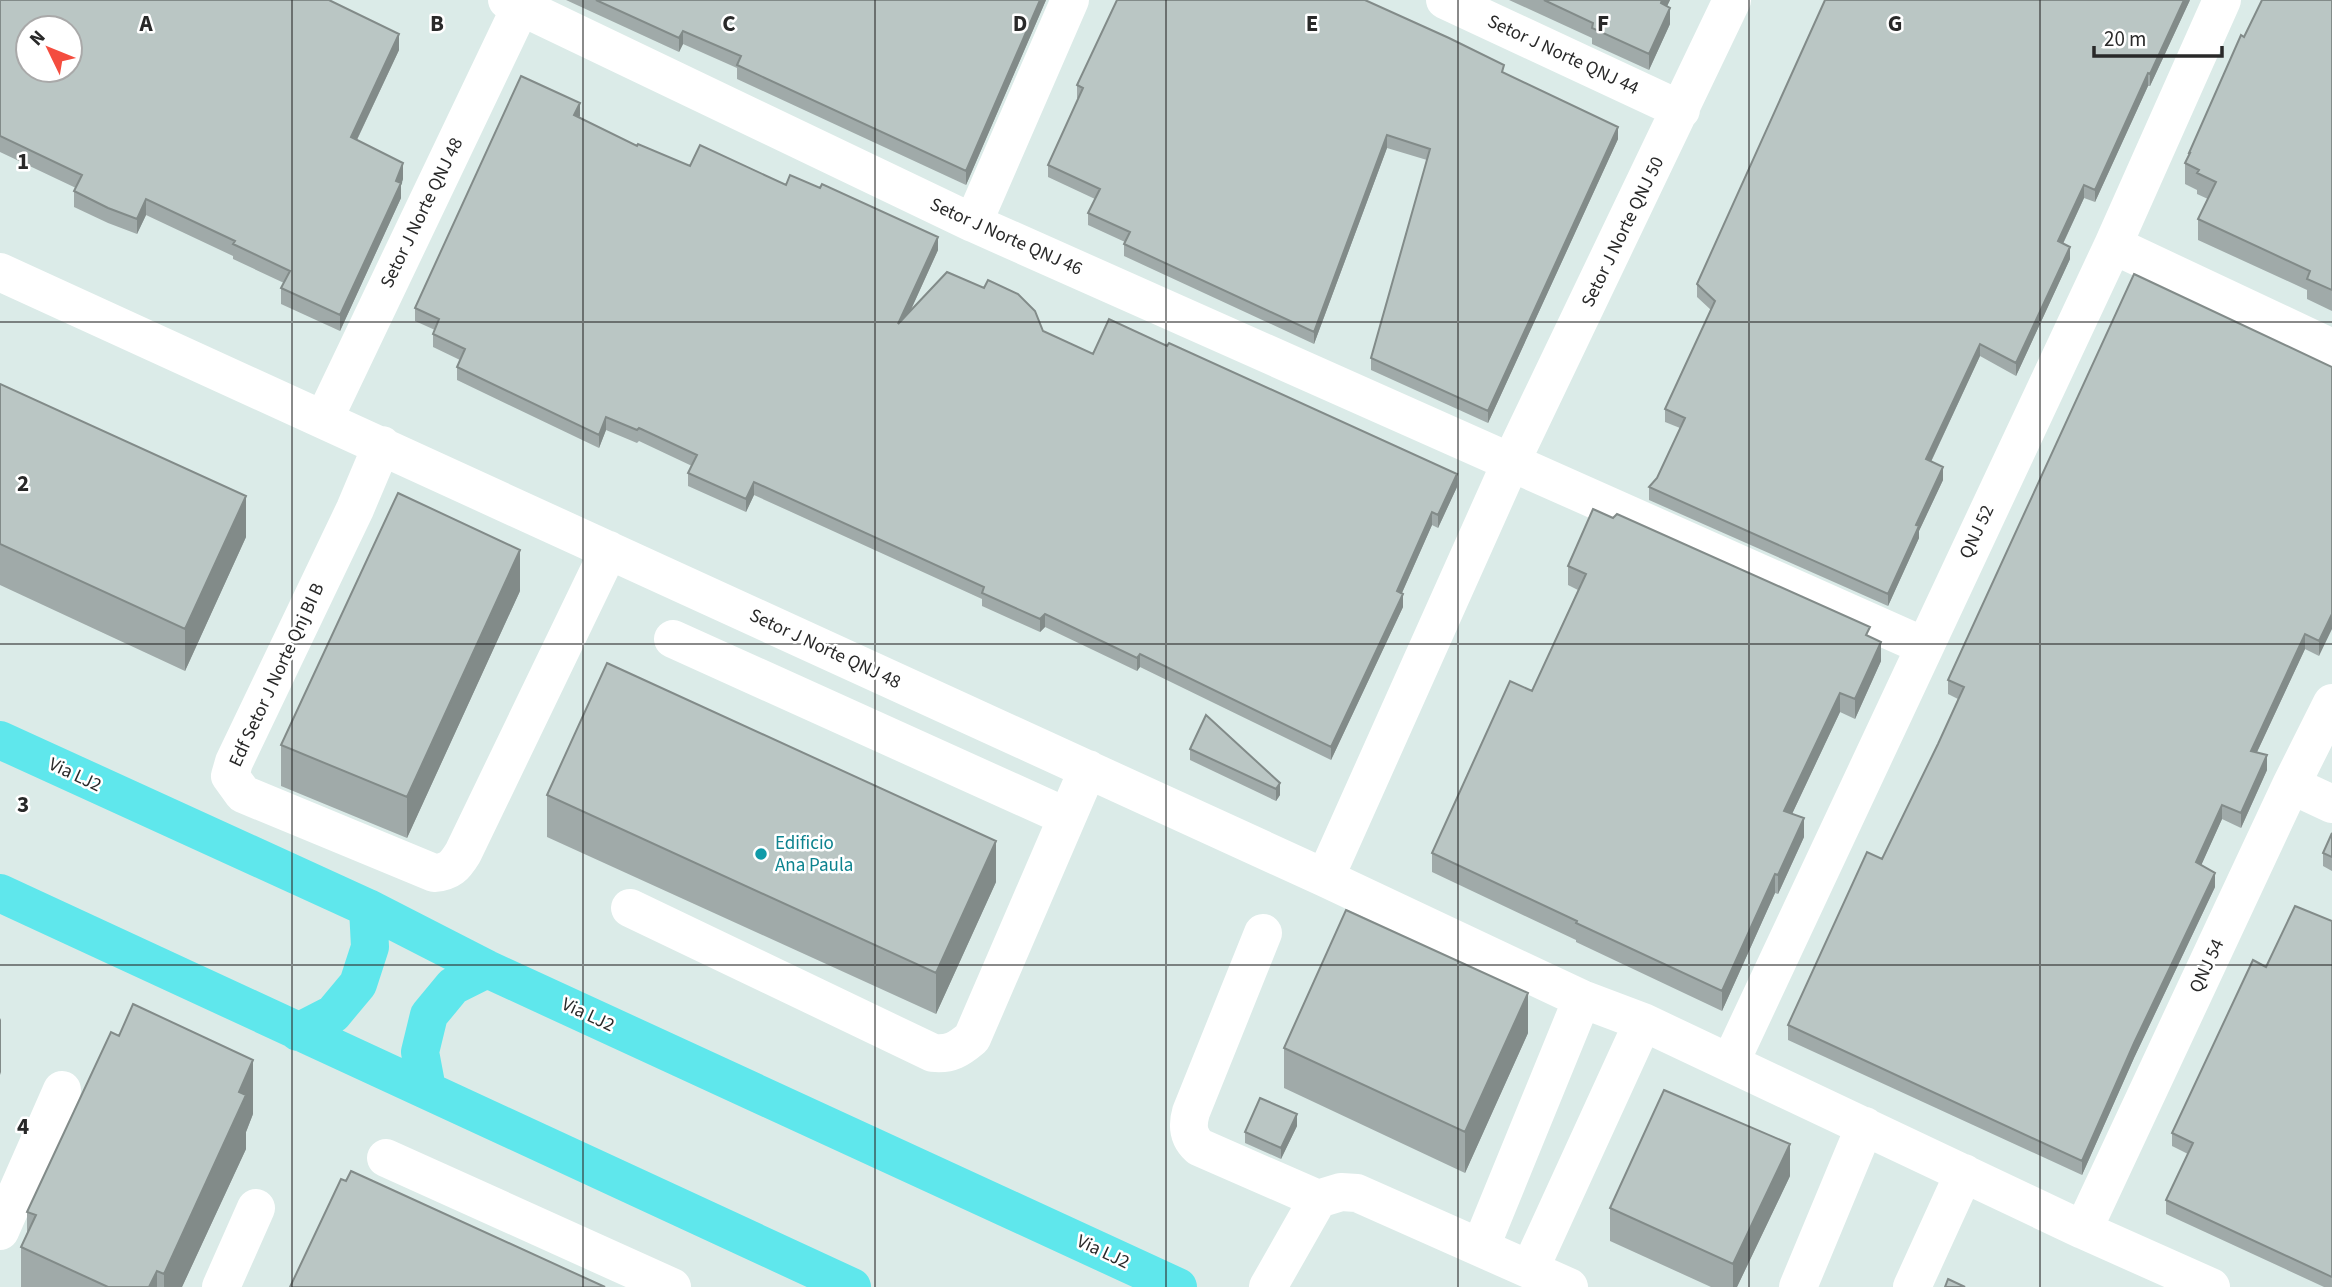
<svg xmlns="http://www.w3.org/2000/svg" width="2332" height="1287" font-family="'Source Sans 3',sans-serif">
<rect width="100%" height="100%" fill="#dbebe8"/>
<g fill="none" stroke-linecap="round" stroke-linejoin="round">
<!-- minor -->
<path stroke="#fff" stroke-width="38" d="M507 0 973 223 1924 646
M1445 0 1681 110
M973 223 1070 0
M2113 245 2332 348
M0 272 1325 878 1582 999 1643 1022 2083 1230 2211 1287
M324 419 521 6
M382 445 355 509 234 762 230 776 243 794 434 873C450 872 455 866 463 853L609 550
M673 639 1067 817
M2291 785 2332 804
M1325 878 1511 462 1732 0
M630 908 933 1053C950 1055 959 1049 972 1038L1088 769
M1263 933 1191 1112C1187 1126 1188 1137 1199 1147L1318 1199 1341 1192 1357 1193 1569 1287
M1730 1063 2113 245 2222 0
M386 1158 672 1287
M2083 1230 2291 785 2332 703
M0 1231 62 1090
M1481 1246 1582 999
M1530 1269 1643 1022
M221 1287 256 1208
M1268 1287 1318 1199
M1798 1287 1865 1126
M1912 1287 1964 1173"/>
<!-- major -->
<path stroke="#5fe7ec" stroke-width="38" d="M0 740 368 908 487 969 1178 1287
M0 893 852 1287
M298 1032 333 1014 358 984 370 947 368 908
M427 1089 420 1052 429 1015 453 986 487 969"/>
</g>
<!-- wall -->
<path fill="#a0aaa9" d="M0 0 399 50 357 140 403 179 401 185V198L340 331 281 304V288L284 283 233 259V256L146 215 137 234 108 223 74 207V191L76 188 0 152Z
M566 0H1046L966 185 737 79V68L683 44 679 52Z
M1509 0H1670L1667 6 1670 24 1649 70 1592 44V38Z
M2190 0 2150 86H2148L2095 202 2084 198 2063 244 2070 259 2016 376 1980 356 1931 462 1943 480 1919 531V538L1888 606 1649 500V487L1657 478 1680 428 1665 422V409L1711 310 1697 297V284Z
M2332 0V311L2307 299V290L2198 240V219L2208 199 2197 194V190L2185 184V163L2189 157V153L2244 37Z
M1504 73 1618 139 1488 423 1371 370V358L1427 160 1387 148 1314 344 1124 256V244L1125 242 1088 225V213L1095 199 1048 177V165L1079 98H1077V85Z
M580 116 579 117 637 146 690 166 786 185 938 250 910 312 1043 331 1093 354 1457 487 1438 528 1432 525 1402 593 1403 607 1331 760 1140 667 1137 671 1045 627 1040 632 982 606V599L754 495 746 512 688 486V473L692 466 639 441 637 443 606 430 599 448 457 380V367L460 360 433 347V334L435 330 415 321V308Z
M2332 367 2319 656 2305 649 2257 752 2267 770 2241 828 2222 819 2201 865 2215 887 2134 1058 2082 1175 1788 1040V1025L1882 859 1938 744 1958 699 1948 694V680Z
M0 384 246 537 185 671 0 585Z
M1568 566 1870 637 1881 661 1855 719 1840 712 1792 814 1804 837 1778 894 1775 893 1722 1011 1576 942V940L1432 872V853L1532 691 1578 590 1568 585Z
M520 591 407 838 281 786V745Z
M1190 749 1280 783V795L1276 801 1190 760Z
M547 795 996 882 936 1014 547 837Z
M2332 833V871L2323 866V853Z
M2332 921V1287H2324L2166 1214V1200L2188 1154 2172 1146V1133L2266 967Z
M1528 1033 1465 1173 1284 1088V1048Z
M253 1114 246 1132V1149L182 1287H21V1247L27 1233V1212Z
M1297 1126 1281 1159 1245 1143V1132Z
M1790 1176 1737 1287H1711L1610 1241V1208Z"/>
<!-- shaded-wall -->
<path fill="#828b89" d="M1040 0H1046L966 185V171Z
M1662 0H1670L1661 19V3Z
M2184 0H2190L2150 86V74Z
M1670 8V24L1649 70V54Z
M683 31V44L679 52V38Z
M399 34V50L351 152V137Z
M2148 73V86L2095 202V190Z
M580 103V116L574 128V115Z
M1618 127V139L1488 423V411Z
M1387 135V148L1314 344V332Z
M403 163V179L401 185V198L340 331V315Z
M2084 185V198L2058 254V241Z
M146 199V215L137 234V219Z
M938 237V250L898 338V324Z
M2070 247V259L2016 376V363Z
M1980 344V356L1926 472V459Z
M606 417V430L599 448V435Z
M1943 467V480L1919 531V538L1888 606V594L1916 525Z
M1457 474V487L1438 528V515Z
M754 482V495L746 512V499Z
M246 496V537L185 671V629Z
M1432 512V525L1397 604V591Z
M520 550V591L407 838V797Z
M1403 594V607L1331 760V747Z
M1045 614V627L1040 632V619Z
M2332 614V629L2319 656V641Z
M2305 634V649L2251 765V751Z
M1881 642V661L1855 719V699Z
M1140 654V667L1137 671V658Z
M1840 693V712L1784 831V811Z
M2267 755V770L2241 828V813Z
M1280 783V795L1276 801V789Z
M2222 805V819L2196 877V862Z
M1804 818V837L1778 894V875Z
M996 841V882L936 1014V973Z
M2215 873V887L2134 1058 2082 1175V1161L2134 1043Z
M1775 874V893L1722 1011V991Z
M1528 993V1033L1465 1173V1132Z
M1 1018V1072L0 1075V1020Z
M253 1060V1114L246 1132V1149L182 1287H164V1274L239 1092Z
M1297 1114V1126L1281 1159V1148Z
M1790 1144V1176L1737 1287H1733V1264Z
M157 1271V1287H149Z"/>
<!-- building -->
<path fill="#bac6c4" stroke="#828b89" stroke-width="2" fill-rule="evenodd" d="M0 0H329L399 34 351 137 403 163 396 181 401 183 340 315 281 288 290 271 233 244 235 241 146 199 137 219 108 208 74 191 82 175 0 136ZM28 28H70V70H28Z
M596 0H1040L966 171 737 65 741 56 683 31 679 38Z
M1117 0H1365L1449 38 1504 65 1502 72 1618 127 1488 411 1371 358 1430 149 1387 135 1314 332 1124 244 1130 232 1088 213 1100 189 1048 165 1083 88 1077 85Z
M1544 0H1662L1661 3 1670 8 1649 54 1592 28 1593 23Z
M1825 0H2184L2150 74 2148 73 2095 190 2084 185 2058 241 2070 247 2016 363 1980 344 1926 459 1943 467 1916 525 1919 526 1888 594 1649 487 1657 478 1685 418 1665 409 1715 301 1697 284Z
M2262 0H2332V290L2307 279 2310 271 2198 219 2216 182 2197 173 2199 170 2185 163 2190 153H2189L2241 35 2244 37Z
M521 76 580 103 574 115 637 146 638 144 690 166 700 145 786 185 790 175 820 188 822 184 938 237 898 324 947 272 984 288 988 280 1018 294 1035 311 1043 331 1093 354 1109 319 1167 346 1169 343 1457 474 1438 515 1432 512 1397 591 1403 594 1331 747 1140 654 1137 658 1045 614 1040 619 982 593 984 587 754 482 746 499 688 473 697 455 639 428 637 430 606 417 599 435 457 367 465 349 433 334 439 319 415 308Z
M2134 274 2332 367V614L2319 641 2305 634 2251 751 2267 755 2241 813 2222 805 2196 862 2215 873 2134 1043 2082 1161 1788 1025 1867 852 1882 859 1938 744 1964 687 1948 680Z
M0 384 246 496 185 629 0 544Z
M398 493 520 550 407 797 281 745Z
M1593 509 1613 518 1617 514 1870 627 1866 635 1881 642 1855 699 1840 693 1784 811 1804 818 1778 875 1775 874 1722 991 1576 923 1577 921 1432 853 1510 681 1532 691 1586 574 1568 566Z
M607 663 996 841 936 973 547 795Z
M1206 715 1280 783 1276 789 1190 749Z
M2332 833V857L2323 853Z
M2295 906 2332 921V1277L2166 1200 2193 1143 2172 1133 2253 960 2266 967Z
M1346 910 1528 993 1465 1132 1284 1048Z
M133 1004 253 1060 239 1092 246 1095 164 1274 157 1271 149 1287H108L21 1247 36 1215 27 1212 111 1032 119 1036Z
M1664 1090 1790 1144 1733 1264 1610 1208Z
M1260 1098 1297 1114 1281 1148 1245 1132Z
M351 1171 605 1287H290L341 1179 346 1181Z
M1948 1279 1965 1287H1945Z"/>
<!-- grid -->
<path fill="none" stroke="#292929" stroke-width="2" stroke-opacity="0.55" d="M292 0V1287M583 0V1287M875 0V1287M1166 0V1287M1458 0V1287M1749 0V1287M2040 0V1287M0 322H2332M0 644H2332M0 965H2332"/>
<!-- markers -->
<circle fill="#0f9aa8" stroke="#fff" stroke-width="2.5" cx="761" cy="854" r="7"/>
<g text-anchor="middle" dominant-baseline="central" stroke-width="5" stroke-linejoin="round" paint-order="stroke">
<!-- street labels -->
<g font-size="19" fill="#292929" stroke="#fff">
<text transform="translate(1563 55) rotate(25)">Setor J Norte QNJ 44</text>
<text transform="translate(422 213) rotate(-64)">Setor J Norte QNJ 48</text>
<text transform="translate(1623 232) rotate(-64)">Setor J Norte QNJ 50</text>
<text transform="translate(1006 237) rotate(24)">Setor J Norte QNJ 46</text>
<text transform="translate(1977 532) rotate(-65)">QNJ 52</text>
<text transform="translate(825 649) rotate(25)">Setor J Norte QNJ 48</text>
<text transform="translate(277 675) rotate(-65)">Edf Setor J Norte Qnj BI B</text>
<text transform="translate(75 775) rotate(25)">Via LJ2</text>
<text transform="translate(2207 966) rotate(-65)">QNJ 54</text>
<text transform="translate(588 1015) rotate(25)">Via LJ2</text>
<text transform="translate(1103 1252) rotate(25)">Via LJ2</text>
</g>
<!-- culture labels -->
<g font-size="19" fill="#0d838f" stroke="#fff" text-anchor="start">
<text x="775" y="843">Edificio<tspan x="775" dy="22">Ana Paula</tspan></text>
</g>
</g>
<g font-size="23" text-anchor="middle" font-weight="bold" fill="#292929" stroke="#fff" stroke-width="5" stroke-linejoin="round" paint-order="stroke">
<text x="146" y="31">A</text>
<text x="437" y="31">B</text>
<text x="729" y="31">C</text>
<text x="1020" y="31">D</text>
<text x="1312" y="31">E</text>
<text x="1603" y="31">F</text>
<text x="1895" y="31">G</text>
<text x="23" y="169">1</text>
<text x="23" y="491">2</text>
<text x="23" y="812">3</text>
<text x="23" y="1134">4</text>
</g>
<!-- north arrow -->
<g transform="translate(49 49) rotate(313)"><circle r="33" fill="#ffffff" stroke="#a9a9a9" stroke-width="2"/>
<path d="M0-5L12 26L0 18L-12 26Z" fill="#f44d3f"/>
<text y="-10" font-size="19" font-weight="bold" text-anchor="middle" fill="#292929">N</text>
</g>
<!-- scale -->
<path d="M2094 46v10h128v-10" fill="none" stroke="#292929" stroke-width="3.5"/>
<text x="2104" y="46" font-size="21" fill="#292929" stroke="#ffffff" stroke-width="5" paint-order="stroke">20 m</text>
</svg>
